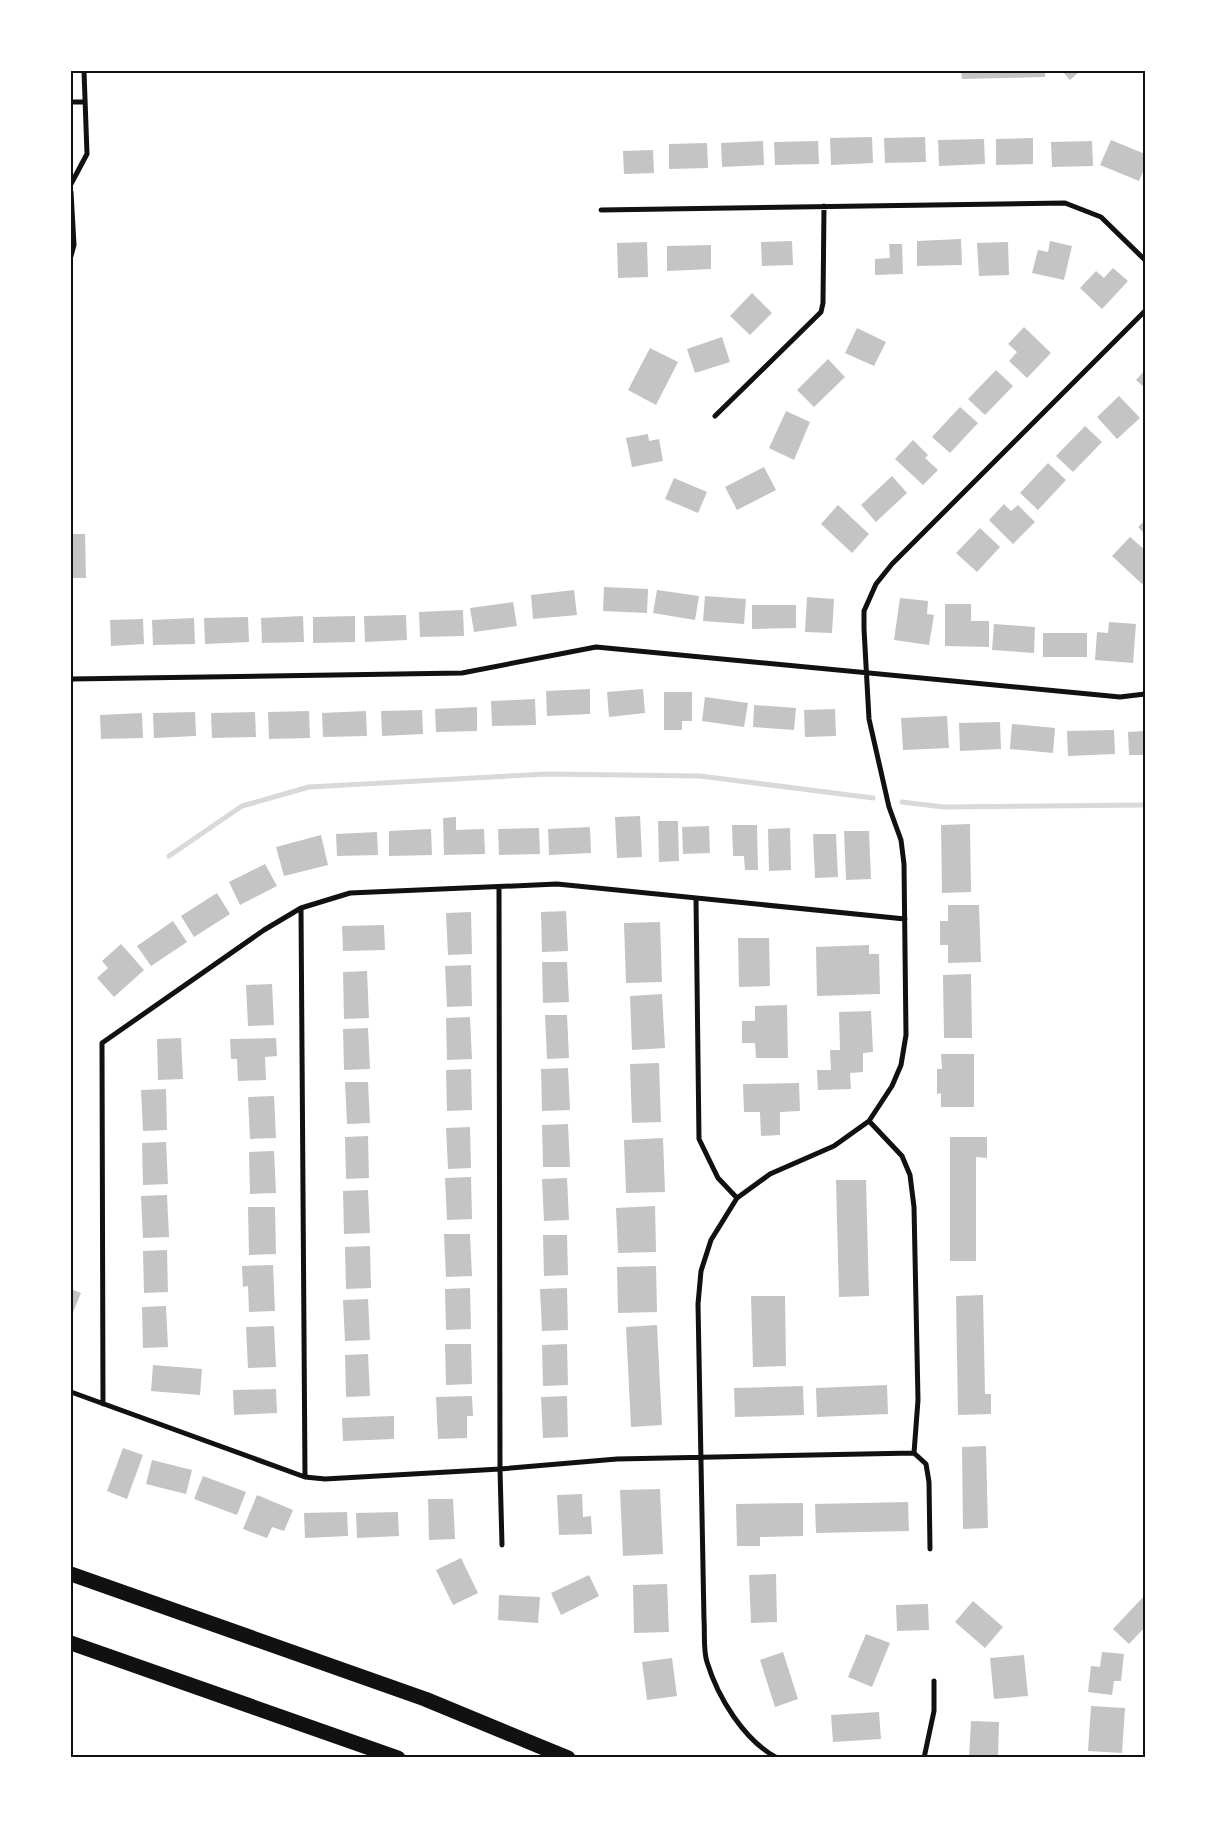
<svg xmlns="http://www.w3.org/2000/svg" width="1216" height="1829" font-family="'Open Sans',sans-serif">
<rect width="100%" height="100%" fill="#fff"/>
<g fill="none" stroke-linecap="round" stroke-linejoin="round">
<!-- stream -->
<path stroke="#d9d9d9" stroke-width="5" d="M902 802 943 807 1145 805
M169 856 242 806 309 787 546 774 700 776 873 798"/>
</g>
<!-- building -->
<path fill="#c4c4c4" d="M961 71H1045V77L962 79Z
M1062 71H1080L1070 80Z
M872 137 873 163 831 165 830 138Z
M925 137 926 162 885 163 884 138Z
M1033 138V164L996 165V139Z
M984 139 985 164 939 166 938 140Z
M1111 140 1145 154V167L1139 181 1100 165Z
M763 141 764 165 722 167 721 143Z
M818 141 819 164 775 165 774 142Z
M1092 141 1093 166 1052 167 1051 142Z
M707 143 708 168 669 169V144Z
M653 150 654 173 624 174 623 151Z
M961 239 962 265 917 266V241Z
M792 241 793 265 762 266 761 242Z
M1050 241 1072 246 1064 280 1032 273 1038 250 1048 252Z
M647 242 648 277 618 278 617 243Z
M1008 242 1009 275 979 276 977 243Z
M889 244H902L903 274 875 275V259L890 258Z
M711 245V269L667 271V246Z
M1113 268 1128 281 1102 309 1080 288 1096 271 1104 278Z
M752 293 772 313 750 335 730 316Z
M1024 327 1051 353 1027 378 1009 361 1017 352 1008 344Z
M857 328 886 342 874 366 845 353Z
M722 337 730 362 695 373 687 349Z
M650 348 678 362 656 405 628 390Z
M828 359 845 377 814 407 797 390Z
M996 370 1013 386 985 415 968 399Z
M1145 370V388L1136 380Z
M1119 396 1140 418 1117 439 1097 417Z
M960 407 978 423 950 453 932 437Z
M786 411 810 422 794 460 769 448Z
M1085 426 1102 442 1073 472 1056 456Z
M648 434 649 441 659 439 663 461 632 467 626 438Z
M913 440 928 455 925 458 938 470 923 485 895 459Z
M1048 463 1066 480 1038 510 1020 493Z
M764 467 776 490 737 510 725 487Z
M892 476 907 493 876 522 861 505Z
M674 478 707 492 698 513 665 499Z
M1004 504 1011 511 1018 505 1035 522 1013 544 989 520Z
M838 505 869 534 852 553 821 524Z
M1145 520V534L1138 527Z
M980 528 1000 547 977 572 956 553Z
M71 534H85L86 578H71Z
M1130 537 1145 550V581L1142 584 1112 556Z
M604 587 648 589 647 613 603 611Z
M574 590 577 615 533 619 531 595Z
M657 590 699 596 695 620 653 613Z
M705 596 746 599 744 624 703 621Z
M807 597 834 599 832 633 805 632Z
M900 598 928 601 927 614 934 615 929 645 894 640Z
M513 602 517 626 474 632 470 608Z
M945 604H971V621H989V647L945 646Z
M752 605H796V628L752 629Z
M463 610 464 636 420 637 419 612Z
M406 615 407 640 365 642 364 616Z
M303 616 304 642 262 643 261 618Z
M355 616V642L313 643V617Z
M248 617 249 642 205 644 204 618Z
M194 618 195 644 153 645 152 620Z
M143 619 144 644 111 646 110 620Z
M1109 622 1136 624 1133 663 1095 660 1097 632 1108 633Z
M994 624 1035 627 1034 653 992 650Z
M1043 633H1087V657H1043Z
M590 689V714L547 716 546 691Z
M643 689 645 713 609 717 607 692Z
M664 692H692V721H682V730H664Z
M705 697 748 703 744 727 702 721Z
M535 699 536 725 492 726 491 701Z
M754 705 796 708 794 730 753 727Z
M477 707V731L436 732 435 709Z
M835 709 836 736 805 737 804 710Z
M422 710 423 734 382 736 381 711Z
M309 711 310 738 269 739 268 712Z
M366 711 367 736 323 737 322 713Z
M195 712 196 736 154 738 153 713Z
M255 712 256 737 212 738 211 713Z
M142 713 143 738 101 739 100 715Z
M947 716 949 748 903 750 901 718Z
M1000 722 1001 749 960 751 959 723Z
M1012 724 1055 728 1053 753 1010 749Z
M1114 730 1115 754 1068 756 1067 731Z
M1145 731V755H1129L1128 732Z
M640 816 642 857 617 858 615 817Z
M456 817V830L484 829 485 854 444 855 443 818Z
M658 821H678L679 861 659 862Z
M970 824 971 892 942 893 941 825Z
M732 825H757L758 870H745L744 856H733Z
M709 826 710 853 683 854 682 827Z
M590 827 591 853 549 855 548 829Z
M539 828 540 854 499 855 498 829Z
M790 828 791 870 769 871 768 829Z
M431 829 432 855 389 856V831Z
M844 831H869L871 879 846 880Z
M377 832 378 855 337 856 336 834Z
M813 834H836L838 877 815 878Z
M321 835 328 865 284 876 276 847Z
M265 864 277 886 240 905 229 882Z
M217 893 230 914 194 937 181 916Z
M948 905H979L981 962 948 963V945H940V921H948Z
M566 911 568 951 542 952 541 912Z
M471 912 472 954 448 955 446 913Z
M173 921 187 942 151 966 137 946Z
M660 922 662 982 626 983 624 923Z
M384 925 385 950 343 951 342 926Z
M738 938H769L770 986 739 987Z
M121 944 144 970 114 997 97 978 108 968 102 961Z
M869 945V954H879L880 994 817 996 816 947Z
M542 962H567L569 1002 543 1003Z
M471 965 472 1006 447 1007 445 966Z
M367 971 369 1018 344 1019 343 972Z
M971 974 972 1038H944L943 975Z
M272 984 274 1025 248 1026 246 985Z
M662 994 665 1048 632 1050 630 996Z
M787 1005 788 1058H756L755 1043H742V1021H755V1006Z
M871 1011 873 1052 863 1053V1072L850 1073 851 1089 818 1090 817 1070H831L830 1050H840L839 1012Z
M545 1015H567L569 1058 547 1059Z
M470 1017 472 1059 447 1060 446 1018Z
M368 1028 370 1069 344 1070 343 1029Z
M181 1038 183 1079 158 1080 157 1039Z
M276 1038 277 1056 265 1057 266 1080 238 1081 237 1059H231L230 1039Z
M941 1054H974V1107H941V1093L937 1094V1069H942Z
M659 1063 661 1122 632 1123 630 1064Z
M568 1068 570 1110 542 1111 541 1069Z
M471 1069 472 1110 447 1111 446 1070Z
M345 1082H368L370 1123 347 1124Z
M799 1083 800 1111 780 1112V1135L761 1136 760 1112H744L743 1084Z
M166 1089 167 1130 143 1131 141 1090Z
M274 1096 276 1138 250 1139 248 1097Z
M568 1124 570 1167H543L542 1125Z
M470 1127 471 1168 448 1169 446 1128Z
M368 1136 369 1178 346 1179 345 1137Z
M950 1137H987V1158L976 1157V1261H950Z
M663 1138 665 1192 626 1193 624 1140Z
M166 1142 168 1184 143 1185 142 1143Z
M274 1151 276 1193 250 1194 249 1152Z
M471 1177 472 1219 447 1220 445 1178Z
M567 1178 569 1220 544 1221 542 1179Z
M836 1180H866L869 1296 839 1297Z
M368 1190 370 1233 344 1234 343 1191Z
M167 1195 169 1237 143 1238 141 1196Z
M655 1206 656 1252 618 1253 616 1208Z
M248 1207H275L276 1254 249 1255Z
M444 1234H470L472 1276 446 1277Z
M543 1235H567L568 1275 544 1276Z
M370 1246 371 1288 346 1289 345 1247Z
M167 1250 168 1292 144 1293 143 1251Z
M273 1265 275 1311 249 1312 248 1286 243 1287 242 1266Z
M656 1266 657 1312 618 1313 617 1267Z
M470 1288 471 1329 446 1330 445 1289Z
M567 1288 568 1330 542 1331 540 1289Z
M71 1289 81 1293 71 1317Z
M983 1295 985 1394H991V1414L958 1415 956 1296Z
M751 1296H785L786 1366 753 1367Z
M368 1299 370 1340 345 1341 343 1300Z
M166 1306 168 1347 143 1348 142 1307Z
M657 1325 662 1425 631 1427 626 1327Z
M274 1326 276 1367 248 1368 246 1327Z
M445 1344H471L472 1384 446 1385Z
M567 1344 568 1385 543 1386 542 1345Z
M368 1354 370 1396 346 1397 345 1355Z
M153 1365 202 1369 200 1395 151 1391Z
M887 1385 888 1414 817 1417 816 1388Z
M803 1386 804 1415 735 1417 734 1388Z
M276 1389 277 1413 234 1415 233 1390Z
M472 1396 473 1416H467V1438L438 1439 436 1397Z
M567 1396 568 1437 543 1438 541 1397Z
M394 1416V1439L343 1441 342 1418Z
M986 1446 988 1528 963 1529 962 1447Z
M123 1448 143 1455 127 1499 107 1491Z
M152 1460 192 1470 186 1494 146 1484Z
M203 1476 246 1492 237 1515 194 1499Z
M660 1489 663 1554 623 1556 620 1490Z
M582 1494 583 1517 591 1516 592 1534 559 1535 557 1495Z
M257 1495 293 1510 284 1531 272 1527 267 1538 243 1529Z
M428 1499H453L455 1539 429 1540Z
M908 1502 909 1531 816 1533 815 1504Z
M803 1503V1536L760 1537V1546H737L736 1504Z
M347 1512 348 1536 305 1538 304 1513Z
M398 1512 399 1536 357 1538 356 1513Z
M461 1558 478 1593 453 1605 436 1570Z
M776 1574 777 1622 751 1623 749 1575Z
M589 1575 599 1596 561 1615 551 1593Z
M667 1584 669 1632 634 1633 633 1585Z
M499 1595 540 1597 538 1623 498 1620Z
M1145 1595V1627L1129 1644 1113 1629Z
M973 1601 1003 1627 985 1648 955 1622Z
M928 1604 929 1630 897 1631 896 1605Z
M866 1634 890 1643 872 1687 848 1677Z
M783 1652 798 1699 775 1707 760 1660Z
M1102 1652 1124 1654 1121 1681H1114L1112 1695 1088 1692 1091 1666 1100 1667Z
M1024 1655 1028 1696 994 1699 990 1658Z
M672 1658 677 1696 647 1700 642 1662Z
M1091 1706 1125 1708 1122 1753 1088 1751Z
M879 1712 881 1739 833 1742 831 1715Z
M971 1721 999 1722 998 1758H969Z"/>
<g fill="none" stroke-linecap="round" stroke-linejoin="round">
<!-- minor -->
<path stroke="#111" stroke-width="5" d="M71 102H85
M71 184 87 154 84 71
M71 192 74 245 71 256
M601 210 1065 203 1101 217 1145 260
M715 416 821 312 823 303 824 206
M71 679 462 673 596 647 1120 697 1145 694
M499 887 500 1469 502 1545
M696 899 699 1139 718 1178 737 1198
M301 908 305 1477
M869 1121 902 1156 910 1175 914 1207 918 1400 914 1453 926 1464 929 1482 930 1549
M71 1392 305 1477 325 1479 500 1469 617 1459 914 1453
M103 1404 102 1043 264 930 301 908 350 893 557 884 905 919
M777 1758C744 1740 718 1698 707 1662 703 1650 705 1633 704 1620L698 1304 701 1271 711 1240 737 1198 770 1174 834 1146 869 1121 892 1086 901 1065 906 1035 904 864 901 840 889 807 869 719 864 629V611L876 584 892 564 1145 311
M924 1758 934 1711V1681"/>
<!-- motorway -->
<path stroke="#111" stroke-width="15" d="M71 1574 425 1699 568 1758
M71 1643 398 1758"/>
</g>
<!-- border -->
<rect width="1216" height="1829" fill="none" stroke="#ffffff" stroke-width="145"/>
<rect x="72" y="72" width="1072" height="1684" fill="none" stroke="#111" stroke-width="2"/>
</svg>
